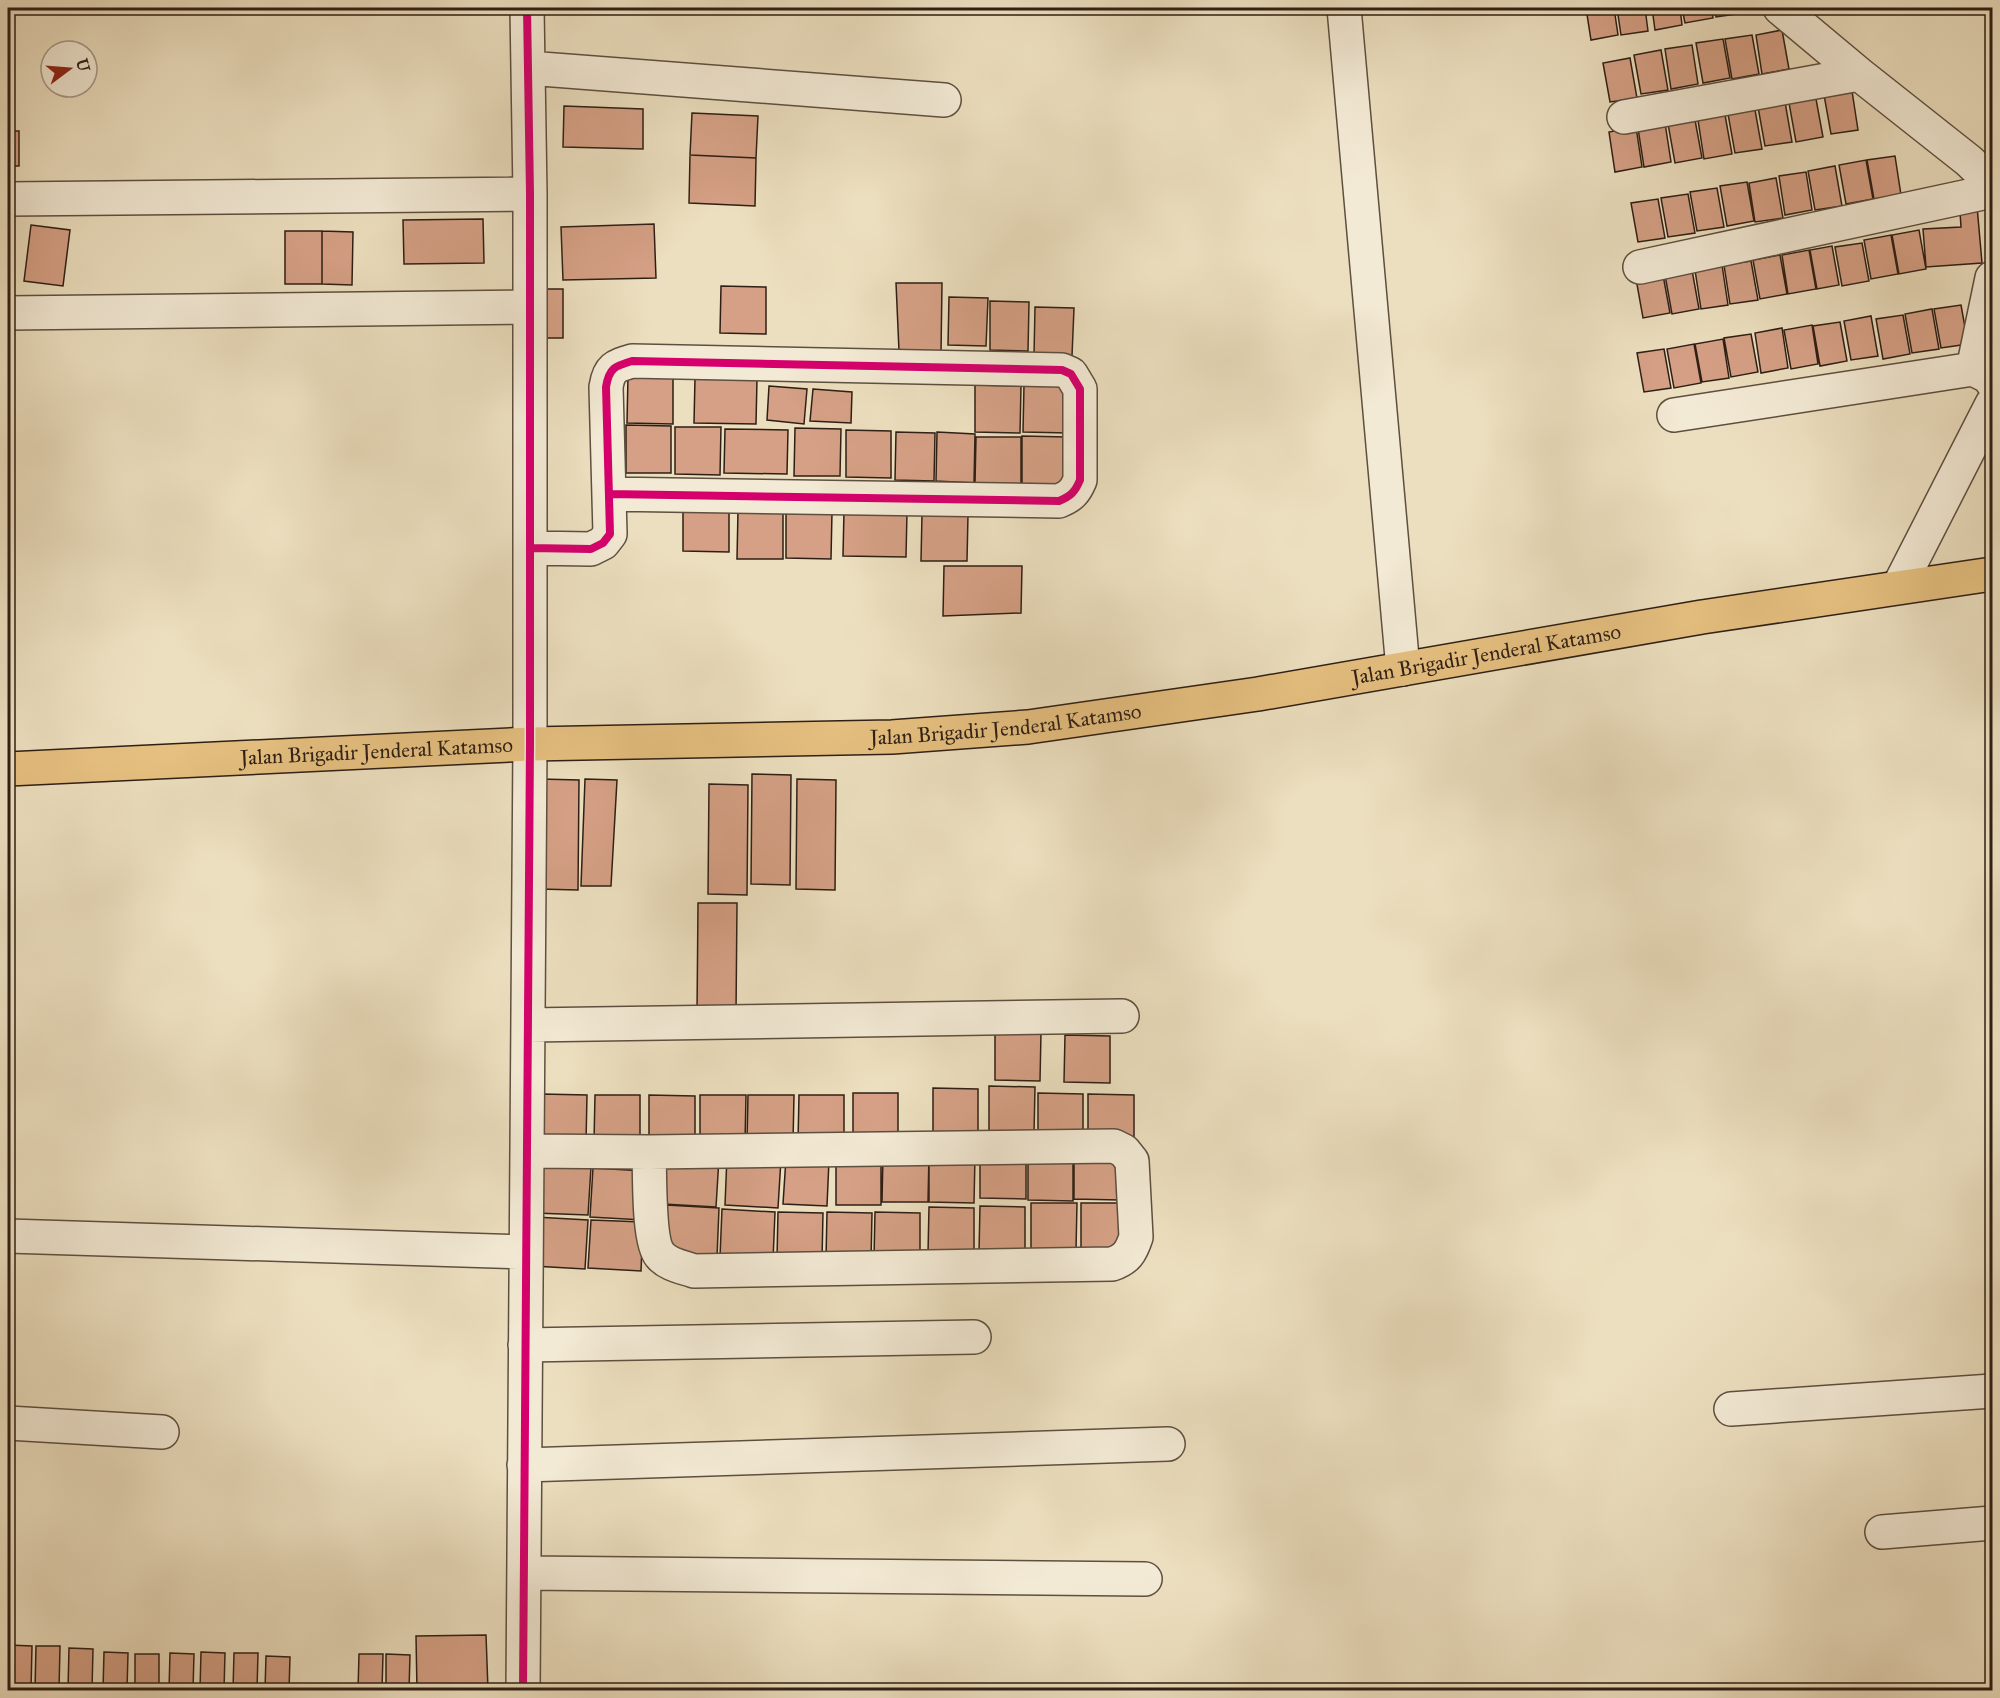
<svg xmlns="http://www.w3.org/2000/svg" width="2000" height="1698" font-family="'IM FELL Great Primer',serif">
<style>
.building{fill:#d5a085;stroke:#2e1f15;stroke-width:1.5}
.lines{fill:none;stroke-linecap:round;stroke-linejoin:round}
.minor-casing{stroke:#5e4f40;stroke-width:36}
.major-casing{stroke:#2e1f15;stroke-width:36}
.minor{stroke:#f3ead5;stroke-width:33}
.major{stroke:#e6c080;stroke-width:33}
.cycleway-casing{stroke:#f3ead5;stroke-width:11}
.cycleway{stroke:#d6006c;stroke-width:8}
.labels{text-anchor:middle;stroke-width:5;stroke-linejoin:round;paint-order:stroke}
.street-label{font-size:21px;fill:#2e1f15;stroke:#f3ead5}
</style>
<rect width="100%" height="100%" fill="#ecdfbf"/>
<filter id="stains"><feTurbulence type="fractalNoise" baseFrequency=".00333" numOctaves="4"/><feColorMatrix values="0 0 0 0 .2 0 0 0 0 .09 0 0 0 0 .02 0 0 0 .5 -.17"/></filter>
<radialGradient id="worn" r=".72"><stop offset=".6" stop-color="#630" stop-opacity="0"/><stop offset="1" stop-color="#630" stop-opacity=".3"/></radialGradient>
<path class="building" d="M1586,8H1614L1618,35L1591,40Z
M1617,8H1645L1648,31L1621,35Z
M1652,8H1680L1682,25L1655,30Z
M1682,8H1711L1713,18L1685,23Z
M1714,8H1742L1743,13L1716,17Z
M1782,30L1789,69L1762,74L1756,35Z
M1752,35L1759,74L1732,79L1725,39Z
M1723,39L1730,78L1703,83L1696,43Z
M1692,45L1698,84L1671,89L1665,49Z
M1661,50L1668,90L1641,94L1634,55Z
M1630,58L1637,98L1610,102L1603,63Z
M1852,91L1858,130L1831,134L1824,95Z
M1816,99L1823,137L1796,142L1789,103Z
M1785,102L1792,142L1765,146L1758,107Z
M564,106L643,109V149L563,147Z
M1755,110L1762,149L1735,153L1728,114Z
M692,113L758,116L756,158L690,155Z
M1725,115L1732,154L1704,159L1698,120Z
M1695,120L1702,158L1675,163L1668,124Z
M1665,123L1671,162L1644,167L1638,128Z
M1636,127L1642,167L1615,172L1609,132Z
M8,131H19V166H8Z
M690,155L756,158L755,206L689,203Z
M1895,156L1901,195L1874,199L1867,160Z
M1866,160L1873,199L1846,204L1839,165Z
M1835,166L1842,206L1815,210L1808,171Z
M1806,172L1812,210L1785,215L1779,176Z
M1776,178L1783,218L1755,222L1749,183Z
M1747,182L1754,221L1727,226L1720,186Z
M1717,188L1724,227L1697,231L1690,192Z
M1688,194L1695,233L1668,237L1661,198Z
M1658,199L1665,238L1638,242L1631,203Z
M1977,206L1982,263L1926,267L1923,229L1961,227L1960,212Z
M483,219L484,263L404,264L403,220Z
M654,224L656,278L563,280L561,227Z
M31,225L70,230L63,286L24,281Z
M1919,230L1926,269L1899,274L1892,235Z
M285,231H322V284H285Z
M322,231L353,232L352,285L322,284Z
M1891,235L1898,274L1871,279L1864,240Z
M1862,243L1869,281L1842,286L1835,247Z
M1832,246L1839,285L1817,289L1810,250Z
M1809,250L1816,289L1788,294L1782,255Z
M1780,255L1787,294L1760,299L1753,260Z
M1751,261L1758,300L1730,304L1724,265Z
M1722,265L1728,305L1701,309L1695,270Z
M1692,270L1699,309L1672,314L1665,275Z
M1663,275L1670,313L1643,318L1636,279Z
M896,283H942L941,354L899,351Z
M721,286L766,287V334L720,333Z
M535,289H563V338H534Z
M949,297L988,298L986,346L948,345Z
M990,301L1029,302L1028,351L990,350Z
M1961,305L1968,344L1941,348L1934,309Z
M1035,307L1074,308L1072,356L1034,355Z
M1932,309L1939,349L1912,353L1905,314Z
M1903,315L1910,354L1883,359L1876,319Z
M1871,316L1878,356L1851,360L1844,321Z
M1840,322L1847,361L1820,366L1813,326Z
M1812,325L1818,364L1791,369L1784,330Z
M1782,328L1788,368L1761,373L1755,333Z
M1751,334L1758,372L1731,377L1724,338Z
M1723,339L1729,378L1702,382L1695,344Z
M1694,344L1701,383L1674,388L1667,349Z
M1664,349L1671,388L1644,392L1637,353Z
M628,376L673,377V424L627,423Z
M695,378L757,379L756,424L694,423Z
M975,385L1021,386L1020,433L975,432Z
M1024,385H1069V433L1023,432Z
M769,386L807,389L804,424L767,420Z
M813,389L852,392L851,423L810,421Z
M626,425L671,426V473H626Z
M675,427H721L720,475L675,474Z
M795,428L841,429L840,476H794Z
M725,429L788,430L787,474L724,473Z
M846,430L891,431V478L846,477Z
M896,432L935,433L934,481L895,480Z
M937,432L975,434L974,483L936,481Z
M1022,436L1067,437L1068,484H1022Z
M976,437H1021V485L975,484Z
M683,505H729V552L683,551Z
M738,511L783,512V559H737Z
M786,511L832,512L831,559L786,558Z
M844,511L907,512L906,557L843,556Z
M922,514L968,515L967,561H921Z
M944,566H1022L1021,613L943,616Z
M752,774L791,775L790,885L751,884Z
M540,779L579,780L578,890L539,889Z
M585,779L617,780L611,886H581Z
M797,779L836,780L835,890L796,889Z
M709,784L748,785L747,895L708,894Z
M698,903H737L736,1014L697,1013Z
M995,1033H1041L1040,1081L995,1080Z
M1065,1035L1110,1036V1083L1064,1082Z
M989,1086L1035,1087L1034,1134L989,1133Z
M933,1088L978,1089V1136H933Z
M853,1093H898V1140H853Z
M1038,1093L1083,1094V1141H1038Z
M541,1094L587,1095L586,1142L541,1141Z
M1088,1094L1134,1095V1142L1088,1141Z
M595,1095H640V1143L594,1142Z
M649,1095L695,1096V1143H649Z
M700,1095H746L745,1142H700Z
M748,1095H794L793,1142H747Z
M799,1095H844V1143L798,1142Z
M980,1151L1026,1152V1199L980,1198Z
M1074,1152H1120L1119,1200L1074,1199Z
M1028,1153L1073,1154V1201L1028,1200Z
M883,1154L929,1155L928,1202H882Z
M929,1155L975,1156L974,1203L929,1202Z
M666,1156L719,1158L716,1207L663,1204Z
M727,1156L781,1159L778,1208L725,1205Z
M836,1157L881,1158V1205H836Z
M786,1158L829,1160L827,1206L783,1204Z
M538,1164L591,1167L588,1215L535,1213Z
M593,1168L645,1171L643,1220L590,1217Z
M1031,1203H1077L1076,1250H1031Z
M1081,1203H1127L1126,1250H1081Z
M666,1205L719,1208L717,1257L664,1254Z
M980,1206L1025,1207V1254L979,1253Z
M929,1207L974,1208V1255L928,1254Z
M722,1209L775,1212L773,1260L720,1257Z
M778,1212L823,1213L822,1260L777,1259Z
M827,1212L872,1213L871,1260L826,1259Z
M875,1212L920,1213V1260L874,1259Z
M535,1217L588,1220L585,1269L533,1266Z
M591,1220L643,1222L641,1271L588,1268Z
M486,1635L488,1690H417L416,1636Z
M8,1645L32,1646L31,1690H8Z
M36,1646H60L59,1690H35Z
M69,1648L93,1649L92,1690H68Z
M104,1652L128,1653L127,1690H103Z
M201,1652L225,1653L224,1690H200Z
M170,1653L194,1654L193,1690H169Z
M234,1653H258L257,1690H233Z
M135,1654H159V1690H135Z
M359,1654H383L382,1690H358Z
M386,1654L410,1655L409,1690H386Z
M266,1656L290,1657L289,1690H265Z"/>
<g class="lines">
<defs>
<path id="minor" d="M1344,8L1403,669
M1780,8L1859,74L1969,161L1992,183
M528,68L944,100
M1624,117L1859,74
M8,199L530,194
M1640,267L1992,191
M8,313L529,307
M1973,369L1992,278
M1674,415L1973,369L1989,377L1992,382
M530,548L591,549L603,543L610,534L606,387C609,368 615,366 632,361L1062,370L1071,374L1080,389V480C1075,492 1071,496 1059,501L609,494
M1899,586L1992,404
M528,1025L1122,1016
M1114,1146L1124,1151L1132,1161L1136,1237C1131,1252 1127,1259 1112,1264L694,1271C683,1267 668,1265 660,1255C648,1241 650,1174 649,1152Z
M527,1151L649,1152
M8,1236L526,1252
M525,1345L974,1337
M1731,1409L1992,1391
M8,1423L162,1432
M524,1465L1168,1444
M1882,1532L1992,1523
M524,1573L1145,1579
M523,1690L530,744V194L527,8"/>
<g id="major">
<path id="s1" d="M8,769L530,744L892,737L1028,727L1258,694L1702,617L1992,574"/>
</g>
</defs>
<use href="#minor" class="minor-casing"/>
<use href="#major" class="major-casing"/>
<use href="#minor" class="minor"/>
<use href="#major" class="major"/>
<defs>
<path id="cycleway" d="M530,548L591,549L603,543L610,534L606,387C609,368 615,366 632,361L1062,370L1071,374L1080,389V480C1075,492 1071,496 1059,501L609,494
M523,1690L530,744V194L527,8"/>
</defs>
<use href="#cycleway" class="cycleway-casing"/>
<use href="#cycleway" class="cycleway"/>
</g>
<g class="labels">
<g class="street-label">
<text dy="7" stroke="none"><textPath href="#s1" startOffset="1485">Jalan Brigadir Jenderal Katamso</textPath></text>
<text dy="7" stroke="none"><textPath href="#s1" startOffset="999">Jalan Brigadir Jenderal Katamso</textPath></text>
<text dy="7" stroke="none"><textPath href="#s1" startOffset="369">Jalan Brigadir Jenderal Katamso</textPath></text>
</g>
</g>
<rect width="2000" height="1698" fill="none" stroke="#ecdfbf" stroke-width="30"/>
<rect x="9" y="9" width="1982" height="1680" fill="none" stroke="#2e1f15" stroke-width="3"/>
<rect x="15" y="15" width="1970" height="1668" fill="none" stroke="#2e1f15" stroke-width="1.5"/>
<g transform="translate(69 69) rotate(74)"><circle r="28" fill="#f3ead5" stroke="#a49988" stroke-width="1.5"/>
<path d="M0-4.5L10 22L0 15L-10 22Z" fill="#8f2418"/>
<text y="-9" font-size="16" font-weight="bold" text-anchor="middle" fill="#2e1f15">U</text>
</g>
<rect width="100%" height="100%" filter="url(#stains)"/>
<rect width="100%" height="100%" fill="url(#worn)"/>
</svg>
